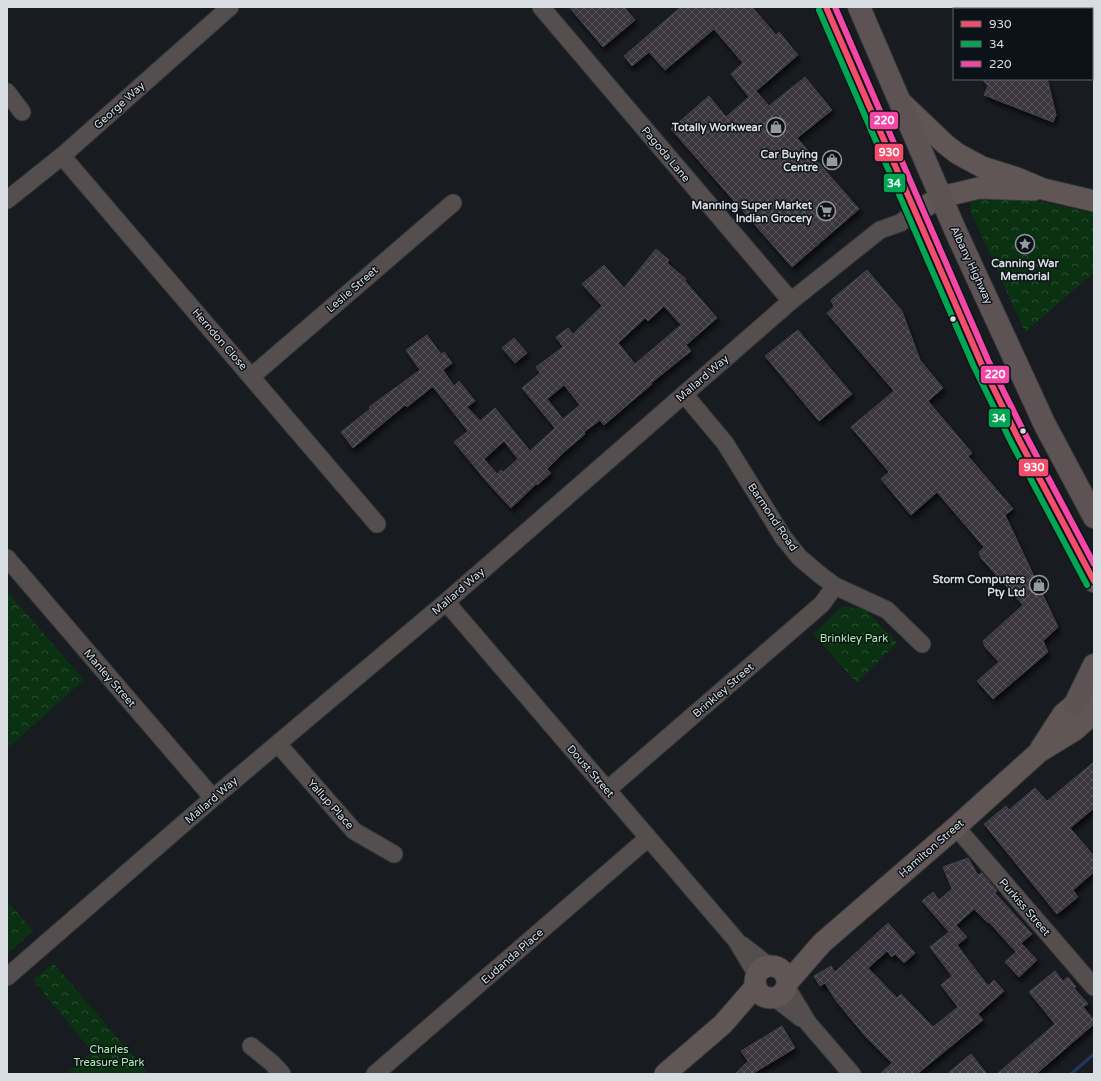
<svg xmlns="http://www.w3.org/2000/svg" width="1101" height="1081" font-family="'Varela Round',sans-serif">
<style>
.park{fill:url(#park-crowns)}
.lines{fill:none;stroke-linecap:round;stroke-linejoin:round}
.stream{stroke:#22375f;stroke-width:3.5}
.building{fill:url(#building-cross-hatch);stroke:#434447;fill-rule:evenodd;filter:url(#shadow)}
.minor-casing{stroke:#343639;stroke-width:19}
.major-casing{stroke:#343639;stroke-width:23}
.highway-casing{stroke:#343639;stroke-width:24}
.minor{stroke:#544e4e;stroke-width:17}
.major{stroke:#615656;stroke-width:21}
.highway{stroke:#5d5355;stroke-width:22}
.bus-1-casing{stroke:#0d1219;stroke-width:9}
.bus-2-casing{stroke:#0d1219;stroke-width:9}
.bus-3-casing{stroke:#0d1219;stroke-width:9}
.bus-1{stroke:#f44d6c;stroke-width:6}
.bus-2{stroke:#00a651;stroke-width:6}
.bus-3{stroke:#f346a5;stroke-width:6}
.bus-dot{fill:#d9dee2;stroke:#0d1219;stroke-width:1.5}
.labels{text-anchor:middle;stroke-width:3;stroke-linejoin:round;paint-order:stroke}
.street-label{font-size:11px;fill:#d9dee2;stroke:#0d1219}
.poi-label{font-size:11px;font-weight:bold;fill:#d9dee2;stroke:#0d1219;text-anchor:end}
.park-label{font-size:11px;fill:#abefae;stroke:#0d1219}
.line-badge{stroke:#0d1219;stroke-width:1.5}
.badge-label{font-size:11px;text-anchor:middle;font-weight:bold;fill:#fff}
</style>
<defs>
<pattern id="park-crowns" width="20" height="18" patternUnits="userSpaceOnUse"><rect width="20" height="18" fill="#0a3111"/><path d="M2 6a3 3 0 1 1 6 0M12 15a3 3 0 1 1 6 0" fill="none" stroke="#2d4e33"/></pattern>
<pattern id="building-cross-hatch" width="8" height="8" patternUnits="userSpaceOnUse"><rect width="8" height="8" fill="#3a363f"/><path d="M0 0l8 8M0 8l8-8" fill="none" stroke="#56535a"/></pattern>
<filter id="shadow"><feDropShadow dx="2.5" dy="4.5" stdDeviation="2" flood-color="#0009"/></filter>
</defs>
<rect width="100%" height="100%" fill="#181b1f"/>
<path class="park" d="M976,196L1027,199L1094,213V273L1025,332L970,210L971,201Z
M7,591L84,680L7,749Z
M843,606L866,610L897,643L857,683L813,634Z
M7,901L33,931L7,954Z
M53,963L149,1074H70L68,1072L92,1052L33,980Z"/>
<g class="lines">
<path class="stream" d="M1071,1074L1094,1054"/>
</g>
<path class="building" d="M569,7H624L635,20L603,47Z
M681,7H752L776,35L779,32L798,55L749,97L731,74L743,63L714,29L665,70L649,52L632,66L624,56Z
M805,77L832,110L797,138L859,209L792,267L671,129L709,96L726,117L756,91L769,106Z
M982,79H1046L1048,82L1056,115L1053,122L984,95L988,86Z
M656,249L669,260L667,263L686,279L685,281L717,318L686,345L691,351L651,383L652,384L604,425L600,420L584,432L585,434L565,451L547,469L551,473L537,485L536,484L511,508L488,483L454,442L468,431L434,388L432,387L407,407L405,405L353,448L341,432L370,409L369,407L420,370L406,350L427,335L441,354L444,352L452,363L443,370L454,386L459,381L475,401L467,407L480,421L495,408L530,451L555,428L522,388L540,373L536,367L563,347L556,337L568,328L573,334L602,306L582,284L604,265L624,288ZM664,306L681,325L635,364L618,343L645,318L648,321ZM564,385L580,405L563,419L547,399ZM504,441L518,459L503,472L501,470L497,474L484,459Z
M867,270L902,311L920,360L943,388L928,401L972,453L968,456L1013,509L1005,515L1058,627L1043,641L1048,652L993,699L977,681L999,662L985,647L983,641L1023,605L981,558L979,552L984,547L937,492L911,515L881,479L889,472L851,427L894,391L827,313L834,307L831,300Z
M798,330L852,394L819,421L765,356Z
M514,338L527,353L515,363L502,348Z
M1094,762V808L1070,828L1094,856V872L1073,890L1078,897L1057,914L984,824L1006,806L1009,810L1035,788L1047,801Z
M968,858L978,875L982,873L997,891L995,893L1032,934L1021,943L1037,960L1019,977L1005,962L1016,952L989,922L988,923L974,909L956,925L967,937L957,945L988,986L994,980L1004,991L978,1014L983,1020L917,1074H880L892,1063L866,1037L837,1002L825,983L820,986L814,976L831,966L835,972L888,923L915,953L904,963L895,954L892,957L887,951L868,968L897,998L901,994L933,1027L958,1007L941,985L952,976L930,947L949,932L922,901L933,892L939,900L952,889L943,867Z
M1055,971L1063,981L1068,977L1076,987L1074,988L1088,1004L1083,1007L1094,1020V1024L1036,1074H997L1055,1024L1029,992Z
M782,1026L795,1048L752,1074H735L748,1061L741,1051Z
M971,1054L987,1074H947Z"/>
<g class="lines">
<defs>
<path id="minor" d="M541,7L791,301
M7,92L22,112
M62,156L377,524
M7,200L62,156L230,7
M252,376L453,203
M684,394L725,443L783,537L799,557L819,574L835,586L887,610L922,644
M7,558L213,798
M446,602L736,940L757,975
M278,744L354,831L394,854
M607,790L822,604L835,586
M956,827L1094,987
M742,945L769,966
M7,977L213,798L446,602L791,301L880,230L900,223L914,213
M787,988L808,1023L852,1074
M775,998L801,1018
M251,1046L272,1063L282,1074
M375,1074L648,838"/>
<path id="major" d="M901,102L945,144L958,154L982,167L1017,178L1043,189L1094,201
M914,213L941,197L979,188L1034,190
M1041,748L1063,714L1088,693
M755 982a16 16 0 1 1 32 0a16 16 0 1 1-32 0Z
M788,982L822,943L956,827L1039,752L1075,730L1094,713
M665,1074L723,1024L756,986"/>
<path id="highway" d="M826,7L981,363L1018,438L1094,581
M859,7L956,232L1045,425L1094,517
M1075,704L1094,665"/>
</defs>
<use href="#minor" class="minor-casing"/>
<use href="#major" class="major-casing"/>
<use href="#highway" class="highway-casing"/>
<use href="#minor" class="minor"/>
<use href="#major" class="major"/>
<use href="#highway" class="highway"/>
<defs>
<path id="bus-1" d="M826,7L981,363L1018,438L1094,581"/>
<path id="bus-2" d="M819,10L974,367L1011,442L1087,585"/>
<path id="bus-3" d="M835,7L988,360L1025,434L1094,564"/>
</defs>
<use href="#bus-1" class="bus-1-casing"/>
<use href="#bus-2" class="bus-2-casing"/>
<use href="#bus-3" class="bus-3-casing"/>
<use href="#bus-1" class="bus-1"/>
<use href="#bus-2" class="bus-2"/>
<use href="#bus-3" class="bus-3"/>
</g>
<defs>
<symbol id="shop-ring" viewBox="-11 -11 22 22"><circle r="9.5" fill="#0d1219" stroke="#959a9e" stroke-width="1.5"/><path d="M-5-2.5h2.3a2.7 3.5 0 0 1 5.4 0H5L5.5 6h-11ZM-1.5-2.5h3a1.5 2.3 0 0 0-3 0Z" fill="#959a9e"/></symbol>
<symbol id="supermarket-ring" viewBox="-11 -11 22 22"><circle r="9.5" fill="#0d1219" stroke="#959a9e" stroke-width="1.5"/><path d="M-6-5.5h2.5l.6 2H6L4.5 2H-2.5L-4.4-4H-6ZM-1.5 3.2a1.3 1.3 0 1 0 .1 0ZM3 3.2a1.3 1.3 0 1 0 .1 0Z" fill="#959a9e"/></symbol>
<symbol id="sight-ring" viewBox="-11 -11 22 22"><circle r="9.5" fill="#0d1219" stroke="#959a9e" stroke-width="1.5"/><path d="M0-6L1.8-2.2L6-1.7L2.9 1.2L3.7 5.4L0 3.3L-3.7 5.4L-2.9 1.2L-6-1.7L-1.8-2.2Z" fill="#959a9e"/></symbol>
</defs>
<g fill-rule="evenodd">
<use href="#shop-ring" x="765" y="116" width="22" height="22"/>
<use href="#shop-ring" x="821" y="149" width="22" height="22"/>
<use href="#supermarket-ring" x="815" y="200" width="22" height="22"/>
<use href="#sight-ring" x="1014" y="233" width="22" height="22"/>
<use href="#shop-ring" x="1028" y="574" width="22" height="22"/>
</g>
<g class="bus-dot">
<circle cx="953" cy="319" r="3.5"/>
<circle cx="1023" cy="431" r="3.5"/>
</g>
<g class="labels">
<g class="street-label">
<text transform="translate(119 105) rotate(-42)" y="4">George Way</text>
<text transform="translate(666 154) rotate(50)" y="4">Pagoda Lane</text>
<text transform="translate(972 265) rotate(65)" y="4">Albany Highway</text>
<text transform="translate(352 289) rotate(-41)" y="4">Leslie Street</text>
<text transform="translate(220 339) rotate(49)" y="4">Herndon Close</text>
<text transform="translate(702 378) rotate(-41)" y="4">Mallard Way</text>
<text transform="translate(773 517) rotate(56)" y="4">Barmond Road</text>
<text transform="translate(458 591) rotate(-41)" y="4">Mallard Way</text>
<text transform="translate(110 678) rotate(49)" y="4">Manley Street</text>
<text transform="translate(723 690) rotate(-41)" y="4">Brinkley Street</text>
<text transform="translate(591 771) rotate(49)" y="4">Doust Street</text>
<text transform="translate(211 800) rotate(-41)" y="4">Mallard Way</text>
<text transform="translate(331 804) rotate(48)" y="4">Yallup Place</text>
<text transform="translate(931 848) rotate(-41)" y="4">Hamilton Street</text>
<text transform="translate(1025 907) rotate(49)" y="4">Purkiss Street</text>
<text transform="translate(512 956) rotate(-41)" y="4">Eudanda Place</text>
</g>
<g class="poi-label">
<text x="762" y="131">Totally Workwear</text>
<text x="818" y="158">Car Buying<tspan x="818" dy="13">Centre</tspan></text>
<text x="812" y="209">Manning Super Market<tspan x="812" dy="13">Indian Grocery</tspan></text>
<text x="1025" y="267" text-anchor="middle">Canning War<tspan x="1025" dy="13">Memorial</tspan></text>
<text x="1025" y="583">Storm Computers<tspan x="1025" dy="13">Pty Ltd</tspan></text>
</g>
<g class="park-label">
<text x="854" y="642">Brinkley Park</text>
<text x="109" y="1053">Charles<tspan x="109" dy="13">Treasure Park</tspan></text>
</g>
</g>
<g class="line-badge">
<rect x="869" y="111" width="30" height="19" rx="4" fill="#f346a5"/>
<rect x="874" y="143" width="30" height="19" rx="4" fill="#f44d6c"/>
<rect x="883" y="173" width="23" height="20" rx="4" fill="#00a651"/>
<rect x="980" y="365" width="30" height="19" rx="4" fill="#f346a5"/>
<rect x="988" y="408" width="23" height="20" rx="4" fill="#00a651"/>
<rect x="1018" y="458" width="31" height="19" rx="4" fill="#f44d6c"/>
</g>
<g class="badge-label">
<text x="884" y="124">220</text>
<text x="889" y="156">930</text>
<text x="894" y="187">34</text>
<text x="995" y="378">220</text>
<text x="999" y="422">34</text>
<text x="1034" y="471">930</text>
</g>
<rect width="1101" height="1081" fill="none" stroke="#d9dee2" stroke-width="16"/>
<rect x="953" y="8" width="140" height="72" fill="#0d1219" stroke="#5f6469"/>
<rect x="961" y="21" width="20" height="6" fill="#f44d6c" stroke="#5f6469"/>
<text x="989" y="28" font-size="12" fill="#d9dee2">930</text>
<rect x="961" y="41" width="20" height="6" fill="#00a651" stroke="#5f6469"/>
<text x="989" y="48" font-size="12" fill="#d9dee2">34</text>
<rect x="961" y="61" width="20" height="6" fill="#f346a5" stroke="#5f6469"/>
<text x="989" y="68" font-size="12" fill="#d9dee2">220</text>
</svg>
